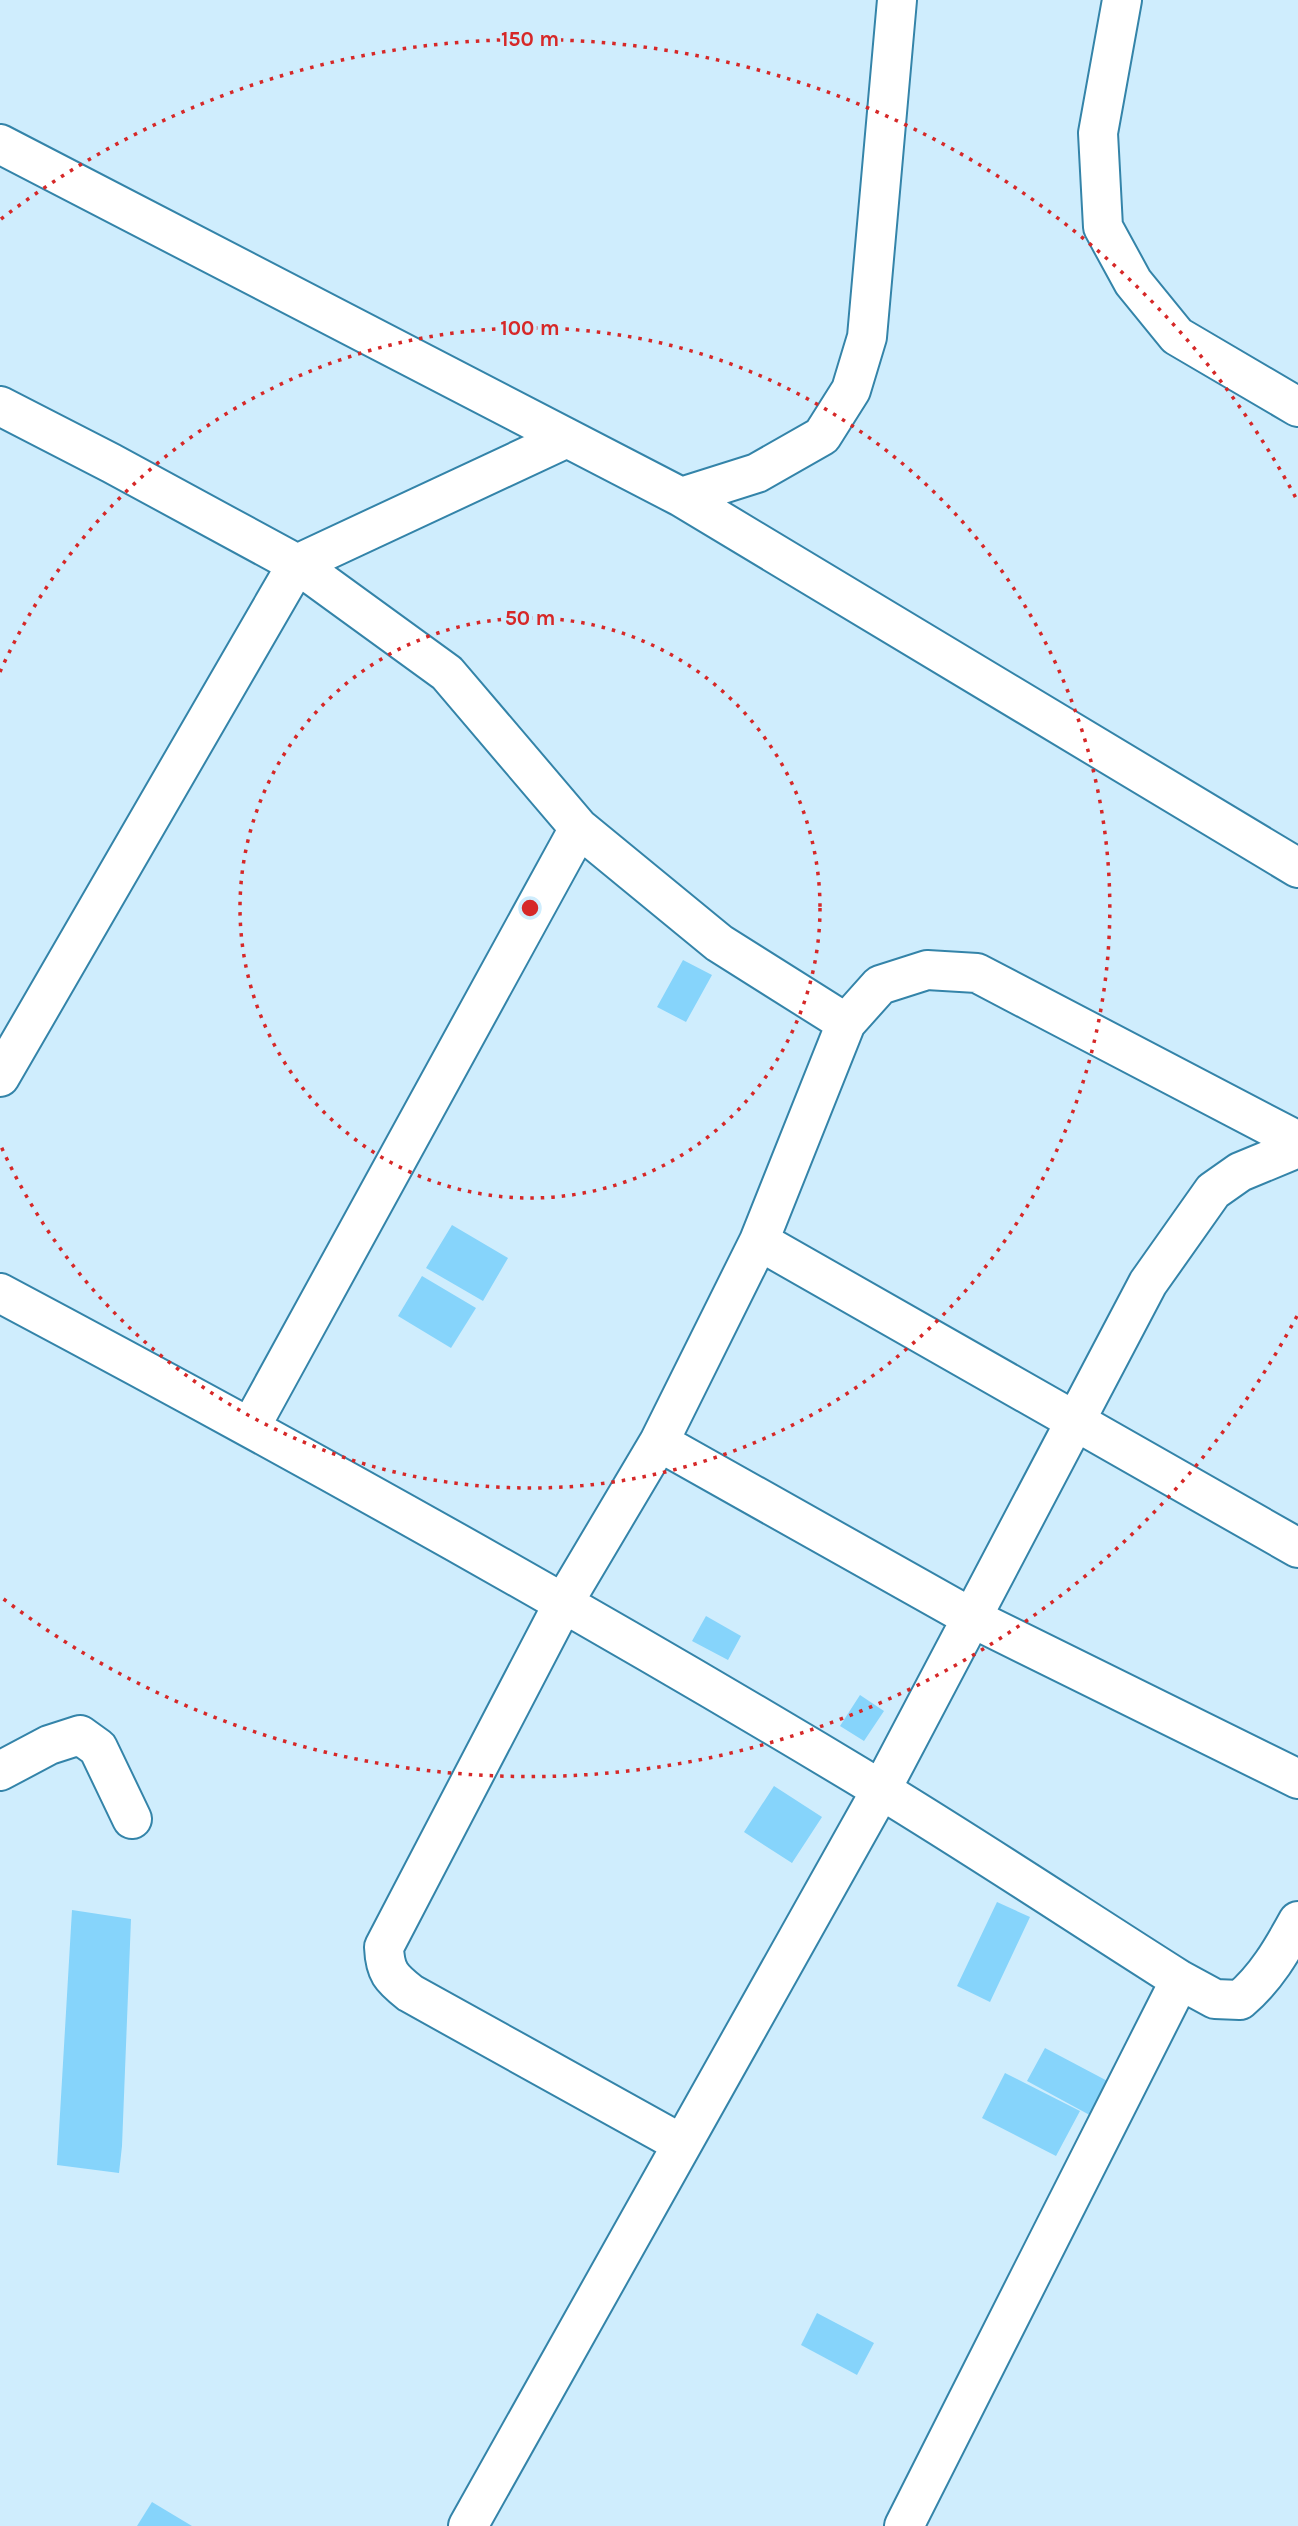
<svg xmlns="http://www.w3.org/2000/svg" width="1298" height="2526" font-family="Karla,sans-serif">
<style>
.building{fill:#86d4fb}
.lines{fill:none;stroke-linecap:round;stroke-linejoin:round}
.minor-casing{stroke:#3484a9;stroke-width:42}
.minor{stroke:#fff;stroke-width:38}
.ring{fill:none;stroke:#d62828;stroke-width:3.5;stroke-dasharray:3.5 7}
.centre{fill:#d62828;stroke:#cfedfd;stroke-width:3.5}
.ring-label{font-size:21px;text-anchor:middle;font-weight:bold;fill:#d62828;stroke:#cfedfd;stroke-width:7;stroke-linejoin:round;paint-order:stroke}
</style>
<rect width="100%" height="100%" fill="#cfedfd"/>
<path class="building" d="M683,960L712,975L686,1022L657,1007Z
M452,1225L508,1258L483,1301L426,1268Z
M422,1276L476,1308L451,1348L398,1316Z
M706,1616L741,1636L728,1660L692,1641Z
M860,1695L884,1711L864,1741L840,1726Z
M774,1786L822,1817L792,1863L744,1832Z
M997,1902L1030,1917L990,2002L957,1986Z
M72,1910L131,1919L122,2146L119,2173L57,2165Z
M1045,2048L1115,2085L1097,2119L1027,2081Z
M1005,2073L1080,2111L1056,2156L982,2118Z
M817,2313L874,2343L857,2375L801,2345Z
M152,2502L192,2526H137Z"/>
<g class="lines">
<defs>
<path id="minor" d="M1122,0L1098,133L1103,227L1133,282L1177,336L1298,407
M0,144L681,497L1298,868
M0,406L111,463L297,564L447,673L579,828L719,943L846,1023
M681,497L757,473L822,436L851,390L867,337L897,0
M0,1077L297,564L567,438
M759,1241L1298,1548
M0,1293C297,1451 590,1614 878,1788C980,1850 1079,1916 1180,1980L1215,1999L1240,2000C1266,1978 1282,1950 1298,1921
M251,1426L579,828
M659,1442L972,1618L1298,1779
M0,1771L49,1745L80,1735L98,1748L132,1819
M682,2144L410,1993C391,1978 385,1972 384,1947L564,1602L659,1442L759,1241L846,1023L880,985L927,970L977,973L1298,1141
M468,2526L881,1790L1148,1283L1213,1191L1240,1172L1298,1148
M904,2526L1180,1980"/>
</defs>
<use href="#minor" class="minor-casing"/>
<use href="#minor" class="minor"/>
</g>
<g class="ring">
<circle cx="530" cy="908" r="290"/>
<path d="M0 672A580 580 0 1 1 0 1144"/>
<path d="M1297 1316A869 869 0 0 1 1 1597M1 219A869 869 0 0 1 1297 500"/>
</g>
<circle cx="530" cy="908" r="10" class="centre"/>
<g class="ring-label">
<text x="530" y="46">150 m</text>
<text x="530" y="335">100 m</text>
<text x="530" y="625">50 m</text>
</g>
</svg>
